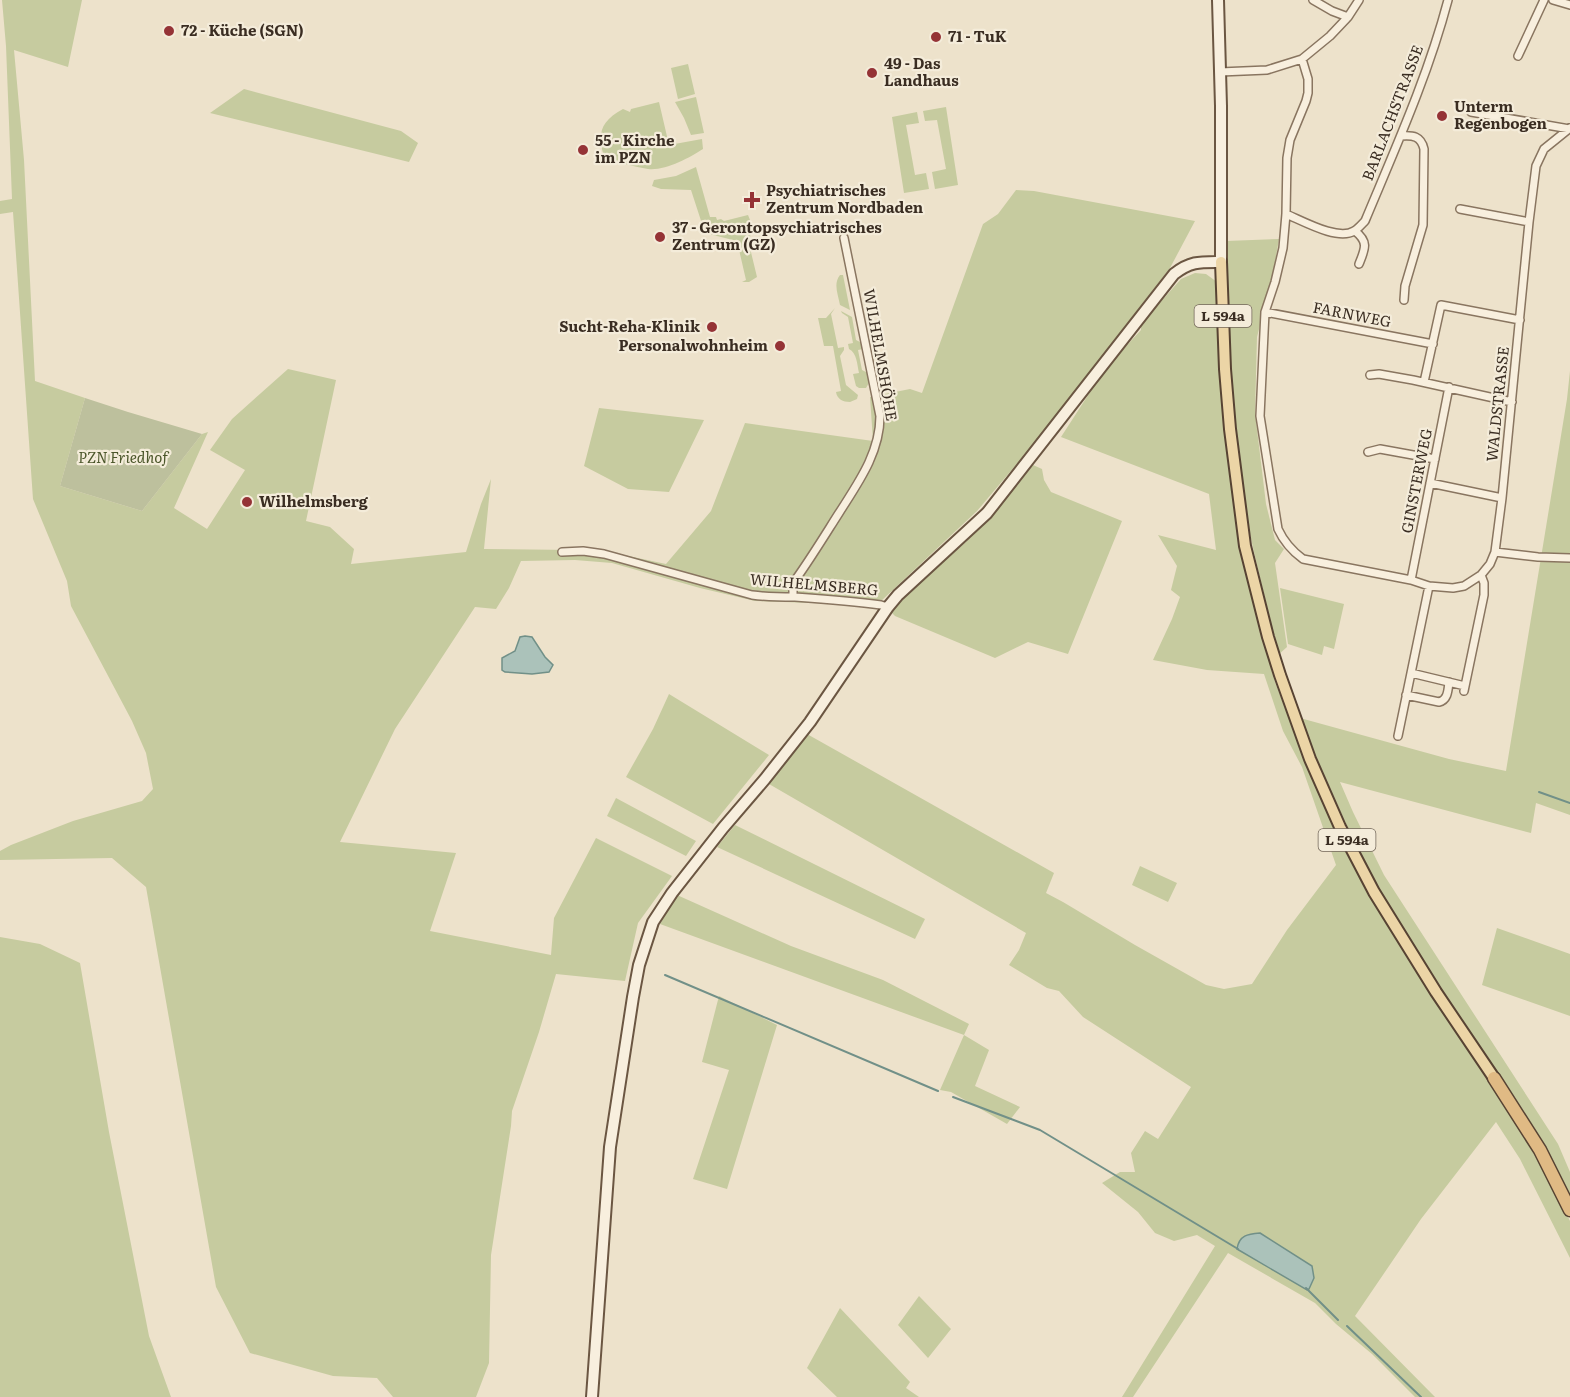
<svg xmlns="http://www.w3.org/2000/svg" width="1570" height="1397" font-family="Literata,serif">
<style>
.green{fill:#c6cb9f}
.cemetery{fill:#bdc09d}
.water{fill:#abc2ba;stroke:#719088;stroke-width:1.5}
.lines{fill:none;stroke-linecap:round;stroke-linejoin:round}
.stream{stroke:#719088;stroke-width:2}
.minor-casing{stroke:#897560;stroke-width:10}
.secondary-casing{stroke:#6b5642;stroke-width:14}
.primary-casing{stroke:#574333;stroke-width:14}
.trunk-casing{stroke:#574333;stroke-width:15}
.minor{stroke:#f8efde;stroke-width:7}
.secondary{stroke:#f8efde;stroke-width:10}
.primary{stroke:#ecd5a6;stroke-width:10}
.trunk{stroke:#e0ba84;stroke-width:12}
.poi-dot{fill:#953336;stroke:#f4ecda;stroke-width:2}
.labels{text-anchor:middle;stroke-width:4.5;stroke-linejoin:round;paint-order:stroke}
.shield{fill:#f4ecda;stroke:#726659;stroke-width:1.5}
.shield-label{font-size:14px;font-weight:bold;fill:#3a2d22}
.poi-label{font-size:15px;font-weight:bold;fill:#3a2d22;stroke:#f4ecda;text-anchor:start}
.street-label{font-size:15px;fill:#3a2d22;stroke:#f4ecda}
.park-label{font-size:15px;font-style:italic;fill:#4b562a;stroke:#f4ecda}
</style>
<rect width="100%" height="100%" fill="#ede2cb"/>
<path class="green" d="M2,0H82L68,67L14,50L24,160L35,381L85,398L60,486L142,511L202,434L208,432L174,508L207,529L245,470L210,450L232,419L288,369L336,380L306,521L330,527L354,549L351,564L466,552L481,504L491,479L484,549L574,550L586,547L666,564L711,511L745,423L873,441L870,397L910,389L922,393L983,224L998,214L1016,190L1034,191L1195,221L1170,268L1037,440L977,511L880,602L862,599L864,607L842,604L755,601L700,588L612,563L575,560L521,561L509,588L496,609L475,607L395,729L340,842L456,853L430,931L551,955L554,918L596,838L672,876L638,923L625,981L556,974L539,1032L512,1111L511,1126L491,1255L489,1363L476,1397H393L377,1378L333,1376L250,1353L216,1287L146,887L112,858L0,860V851L11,845L73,821L142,801L153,789L146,753L132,721L71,606L67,581L33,499L13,212L0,214V201L12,199L6,46Z
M688,64L695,94L678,99L671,68Z
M244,89L401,131L418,143L409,162L210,113Z
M696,97L704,133L691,135L684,118L675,102Z
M659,102L669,145L702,139L703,149C689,158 665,171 648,169C634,167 620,162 605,160C597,135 599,122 623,109L630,112L631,109Z
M946,107L958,185L935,189L932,172L946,169L937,120L925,121L923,111Z
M917,112L919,123L906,125L915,175L926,173L929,189L904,193L892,117Z
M696,167L710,217H716L717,220L721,219L724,221L748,215L752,225L749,244L757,277L749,282H742L746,280L737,241L705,233L691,190L661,189L652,186L654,180L676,176Z
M1279,239L1273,274L1257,337L1255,413L1266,504L1275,540L1284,549L1275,563L1287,647L1278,655C1267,601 1251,549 1243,495C1230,411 1227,325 1226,241Z
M1195,273L1206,274L1217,282L1221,383L1227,443L1244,563L1257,618L1275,682L1304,758L1346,849L1373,900L1516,1123L1552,1184L1570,1221V1258L1520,1159L1496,1122L1421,1219L1355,1316L1435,1397H1415L1372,1354L1336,1324L1315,1303L1228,1253L1133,1397H1122L1215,1246L1197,1235L1174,1241L1155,1233L1138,1212L1102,1183L1120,1172H1135L1131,1153L1145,1131L1158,1139L1191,1087L1083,1017L1059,991L1047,988L1009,965L1019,950L1026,933L769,784L807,734L1054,873L1046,893L1063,902L1135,945L1206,985L1224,989L1252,984L1287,930L1336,865L1302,767L1283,731L1264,674L1207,670L1153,660L1172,619L1180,597L1171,590L1177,566L1158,535L1216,550L1209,494L1061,437L1105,369L1141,330V324L1181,279Z
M840,275H843L850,310L840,305C838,294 833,284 840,275Z
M835,308L831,314L838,348L844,347V350L840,356L846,385L858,395L857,399L850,402C843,402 837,399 836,392L841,391L833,346H824L818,318H826Z
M841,311L852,317L856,340L862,343L863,349L858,350L862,370L868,373L870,381L866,388H859L856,386L853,374L859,373C857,364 857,353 849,349L848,344L853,343L848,317L842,313Z
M1570,371V815L1536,803L1531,833L1340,782L1353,812L1384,875L1558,1144L1570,1172V1194L1538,1134L1420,956L1381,892L1351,835L1316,757L1300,718L1449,759L1506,771L1567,399Z
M599,408L704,420L669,492L628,489L584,466Z
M1033,465L1042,469L1044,480L1051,492L1122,521L1068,654L1028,642L995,658L895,616L891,612L916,586L967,541L1004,501Z
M1280,588L1344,604L1334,649L1324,646L1322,655L1288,644Z
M669,694L769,755L713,824L626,777L653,729Z
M616,798L696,841L686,856L607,816Z
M735,825L925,919L915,939L717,847Z
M1140,866L1177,883L1168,902L1132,885Z
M677,895L791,946L883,980L969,1024L964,1035L989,1050L975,1086L1020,1107L1007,1124L951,1092L940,1090L964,1035L660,924Z
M1497,928L1570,954V1016L1482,985Z
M0,937L40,944L80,963L109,1132L149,1336L171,1397H0Z
M719,996L777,1025L727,1189L693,1179L729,1070L702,1062Z
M919,1296L951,1329L928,1358L898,1325Z
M840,1308L910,1382L906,1388L919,1397H837L807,1368Z"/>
<path class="cemetery" d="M85,398L128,412L202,434L142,511L60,486Z"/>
<path class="water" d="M525,636L532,637L545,657L553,665L549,672L532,674L505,672L502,670V658L515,651L520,637Z
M1260,1233L1312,1266L1314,1278L1309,1289L1307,1290L1237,1249C1239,1235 1248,1234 1260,1233Z"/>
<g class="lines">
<path class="stream" d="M1539,792L1570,803
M665,975L938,1091
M953,1097L1040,1130L1238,1249
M1306,1288L1338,1320
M1347,1326L1421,1397"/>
<defs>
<path id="minor" d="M1313,0L1332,11L1348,17
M1553,0L1570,5
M1518,56L1544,0
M1302,59L1308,79V93L1306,101L1290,140L1287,158L1286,214L1283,248L1275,282L1265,312L1261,395L1260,416L1278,529C1284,542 1292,551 1303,559L1411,580L1429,586L1453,588L1464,586L1481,575L1490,564L1495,552L1502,498L1529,222L1536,166L1544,149L1570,128
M1220,72L1267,70L1302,59L1330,36L1348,17L1359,0
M1471,112L1570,129
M1401,136C1413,135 1421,136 1424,149L1423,225L1405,286L1404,300
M1460,209L1529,222
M1286,214C1303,221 1338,241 1354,231C1358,229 1362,224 1365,221C1395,149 1428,76 1448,0
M1355,231C1369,242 1365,249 1359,264
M1265,312L1433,344
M1370,375L1379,374L1413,380L1512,402
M1424,382L1441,305L1520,320
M1368,452L1380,449L1435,459
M1430,483L1502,498
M562,552L583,551L604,554L752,595C767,597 781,597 795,597C824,599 852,601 881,605L888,607
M1495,552L1538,557L1570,558
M1411,580L1449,387
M793,597V586L796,579C811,558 825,535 839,513C858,483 880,453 880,416L844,238
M1411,673L1465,686
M1464,691L1484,595V583L1481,575
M1406,695L1439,702C1448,700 1448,690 1449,682
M1398,736L1429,586"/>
<path id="secondary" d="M592,1397L610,1147L633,997L639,965L653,922L672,893L723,828L765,779L810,722L888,607L898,595L987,513L1174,274C1191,261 1200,262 1221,262V106L1218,0"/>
<path id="primary" d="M1221,262L1225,369L1230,429L1245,546L1268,637L1280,675L1310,759L1340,827L1374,892L1436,992L1494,1078"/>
<path id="trunk" d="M1494,1078L1540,1150L1570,1210"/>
</defs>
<use href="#minor" class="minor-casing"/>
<use href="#secondary" class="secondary-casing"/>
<use href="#primary" class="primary-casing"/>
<use href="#trunk" class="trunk-casing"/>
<use href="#minor" class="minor"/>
<use href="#secondary" class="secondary"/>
<use href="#primary" class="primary"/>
<use href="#trunk" class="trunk"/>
</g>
<g class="poi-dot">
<circle cx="169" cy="31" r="6"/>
<circle cx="936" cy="37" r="6"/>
<circle cx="872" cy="73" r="6"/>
<circle cx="1442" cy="116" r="6"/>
<circle cx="583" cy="150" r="6"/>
<path d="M749 191h6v6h6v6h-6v6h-6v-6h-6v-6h6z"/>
<circle cx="660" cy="237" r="6"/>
<circle cx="712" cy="327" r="6"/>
<circle cx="780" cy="346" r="6"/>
<circle cx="247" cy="502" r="6"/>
</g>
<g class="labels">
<g class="shield">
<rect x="1194.5" y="305" width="57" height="22" rx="4.5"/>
<rect x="1318.5" y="829" width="57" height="22" rx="4.5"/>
</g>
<g class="shield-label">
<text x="1223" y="321">L 594a</text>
<text x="1347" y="845">L 594a</text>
</g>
<g class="poi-label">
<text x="181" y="36">72 - Küche (SGN)</text>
<text x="948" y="42">71 - TuK</text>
<text x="884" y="69">49 - Das<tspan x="884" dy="17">Landhaus</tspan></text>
<text x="1454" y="112">Unterm<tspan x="1454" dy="17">Regenbogen</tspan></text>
<text x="595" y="146">55 - Kirche<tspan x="595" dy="17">im PZN</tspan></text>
<text x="766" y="196">Psychiatrisches<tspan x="766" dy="17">Zentrum Nordbaden</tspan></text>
<text x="672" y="233">37 - Gerontopsychiatrisches<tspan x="672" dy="17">Zentrum (GZ)</tspan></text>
<text x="700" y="332" text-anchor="end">Sucht-Reha-Klinik</text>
<text x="768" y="351" text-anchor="end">Personalwohnheim</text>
<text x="259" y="507">Wilhelmsberg</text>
</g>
<g class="street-label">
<text transform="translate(1393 113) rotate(-69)" y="5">BARLACHSTRASSE</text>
<text transform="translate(1352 315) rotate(11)" y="5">FARNWEG</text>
<text transform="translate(880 355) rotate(80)" y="5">WILHELMSHÖHE</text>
<text transform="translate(1498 404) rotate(-84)" y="5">WALDSTRASSE</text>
<text transform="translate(1417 481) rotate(-79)" y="5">GINSTERWEG</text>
<text transform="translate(814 585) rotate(5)" y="5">WILHELMSBERG</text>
</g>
<g class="park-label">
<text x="123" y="463">PZN Friedhof</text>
</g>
</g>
</svg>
